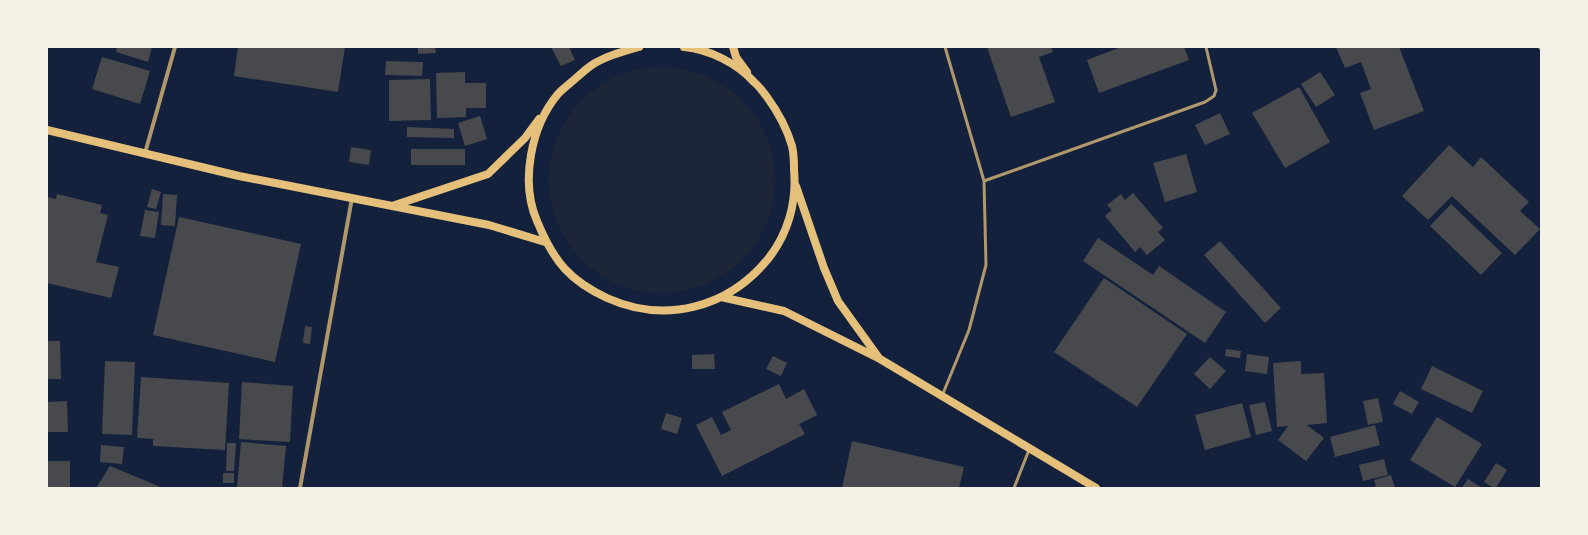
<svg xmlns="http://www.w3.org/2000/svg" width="1588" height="535" font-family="'Source Sans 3',sans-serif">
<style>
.green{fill:#1d2539}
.building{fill:#48494c}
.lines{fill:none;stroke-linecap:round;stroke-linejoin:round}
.service{stroke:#b1986c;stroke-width:3}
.minor{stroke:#b1986c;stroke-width:4}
.secondary{stroke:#e5c07b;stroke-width:8}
</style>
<rect width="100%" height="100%" fill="#14213d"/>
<path class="green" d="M549 180a113 113 0 1 1 226 0a113 113 0 1 1-226 0Z"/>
<path class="building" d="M117,47H152L148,62L116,52Z
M238,47H345L338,92L234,76Z
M418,47H435L436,53L418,54Z
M551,47H569L575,60L561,66Z
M987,47H1051L1053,52L1039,57L1055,102L1011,117Z
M1121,47H1184L1189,60L1099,93L1087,60Z
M1336,47H1399L1424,111L1374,130L1360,93L1371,89L1361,62L1345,68Z
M102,57L150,71L140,104L92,89Z
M386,61L423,62L422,76L385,75Z
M465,72V83H486V108H466V117L437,118L436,73Z
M1320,72L1335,95L1316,107L1301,84Z
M430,79L431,120L389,121V80Z
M1299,87L1330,142L1285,168L1252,113Z
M1220,113L1230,134L1205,145L1195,125Z
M480,116L487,139L465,146L458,123Z
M407,127L454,129V138L407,137Z
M1449,145L1473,167L1481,157L1529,202L1520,211L1540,229L1515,255L1452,196L1428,220L1402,196Z
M351,147L371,150L369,165L349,162Z
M411,149H465V165H411Z
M1186,154L1197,192L1165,202L1153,163Z
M152,189L161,192L156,209L147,207Z
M1133,193L1163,228L1158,232L1165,240L1147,255L1140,247L1135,252L1105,216L1112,210L1107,205L1121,194L1125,200Z
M57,194L102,205L100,213L108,215L96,262L119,267L111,298L47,283V197L56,199Z
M163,194L177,195L175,226L161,225Z
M1451,204L1502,253L1481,275L1430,226Z
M145,210L159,212L155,238L140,236Z
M179,217L301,244L275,362L153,335Z
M1098,238L1153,275L1159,266L1226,312L1205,343L1083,261Z
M1220,241L1281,308L1265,323L1204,255Z
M1104,278L1187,334L1137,407L1054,352Z
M305,326L312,327L310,344L303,343Z
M47,341H60L61,379H47Z
M1226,349L1241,351L1240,358L1225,356Z
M714,354L715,369H692V355Z
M1247,354L1269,357L1267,374L1245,371Z
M773,356L787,363L781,376L766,369Z
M1210,357L1226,371L1210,389L1194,374Z
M105,361L135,362L132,435L102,434Z
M1301,361V374L1324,373L1327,423L1307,425L1324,438L1306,461L1278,440L1288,426L1277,427L1273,363Z
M1432,366L1483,391L1472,413L1421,389Z
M141,377L229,383L225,450L153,446V439L137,438Z
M242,382L293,386L290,442L239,439Z
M779,384L786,399L804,389L817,415L799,424L805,434L722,476L696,425L712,417L721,435L731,430L722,412Z
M1400,391L1419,402L1412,414L1393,404Z
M1378,398L1383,422L1368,425L1363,401Z
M67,401L68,432H47V402Z
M1265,402L1272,431L1256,435L1249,405Z
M1242,403L1251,437L1205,450L1195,415Z
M666,413L682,418L677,434L661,429Z
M1437,417L1482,444L1455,487L1410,460Z
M1375,425L1380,445L1335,457L1330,437Z
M852,441L964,467L959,488H842Z
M241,442L286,446L282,488H237Z
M227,443H236L234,471H226Z
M101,445L124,447L122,464L100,462Z
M1384,459L1388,475L1363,481L1359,465Z
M47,461H70V488H47Z
M1496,463L1507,470L1496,488H1494L1484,482Z
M110,466L163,488H96Z
M223,473H234V483H223Z
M1391,475L1395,488H1371L1376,486L1374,480Z
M1468,479L1482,488H1462Z"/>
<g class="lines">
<path class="service" d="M984,181L1205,102L1214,96L1216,90L1206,47
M942,396L969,330L986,265L984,181L945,47
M1014,488L1029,450"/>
<path class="minor" d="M1540,47L1541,48
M145,153L175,47
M300,488L352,198"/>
<path class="secondary" d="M639,47C624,51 609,55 595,63C588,67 582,73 576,78C571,83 563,88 558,94C531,126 520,182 537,221C544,238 552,255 565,269C576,281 592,291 607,298C665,324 728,308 768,259C788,234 797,202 794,170C794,162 794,154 792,146C787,129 778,112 767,97C763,92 759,86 754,82C738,64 709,49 684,47
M733,47L736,57L747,72
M47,130L239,176L489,225L545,242
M796,186L824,268L838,301L879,358
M392,206L488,174L525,138L539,119
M721,297L784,311L880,359L1096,488"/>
</g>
<rect width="1588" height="535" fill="none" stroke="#f6f1e7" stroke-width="96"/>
</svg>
